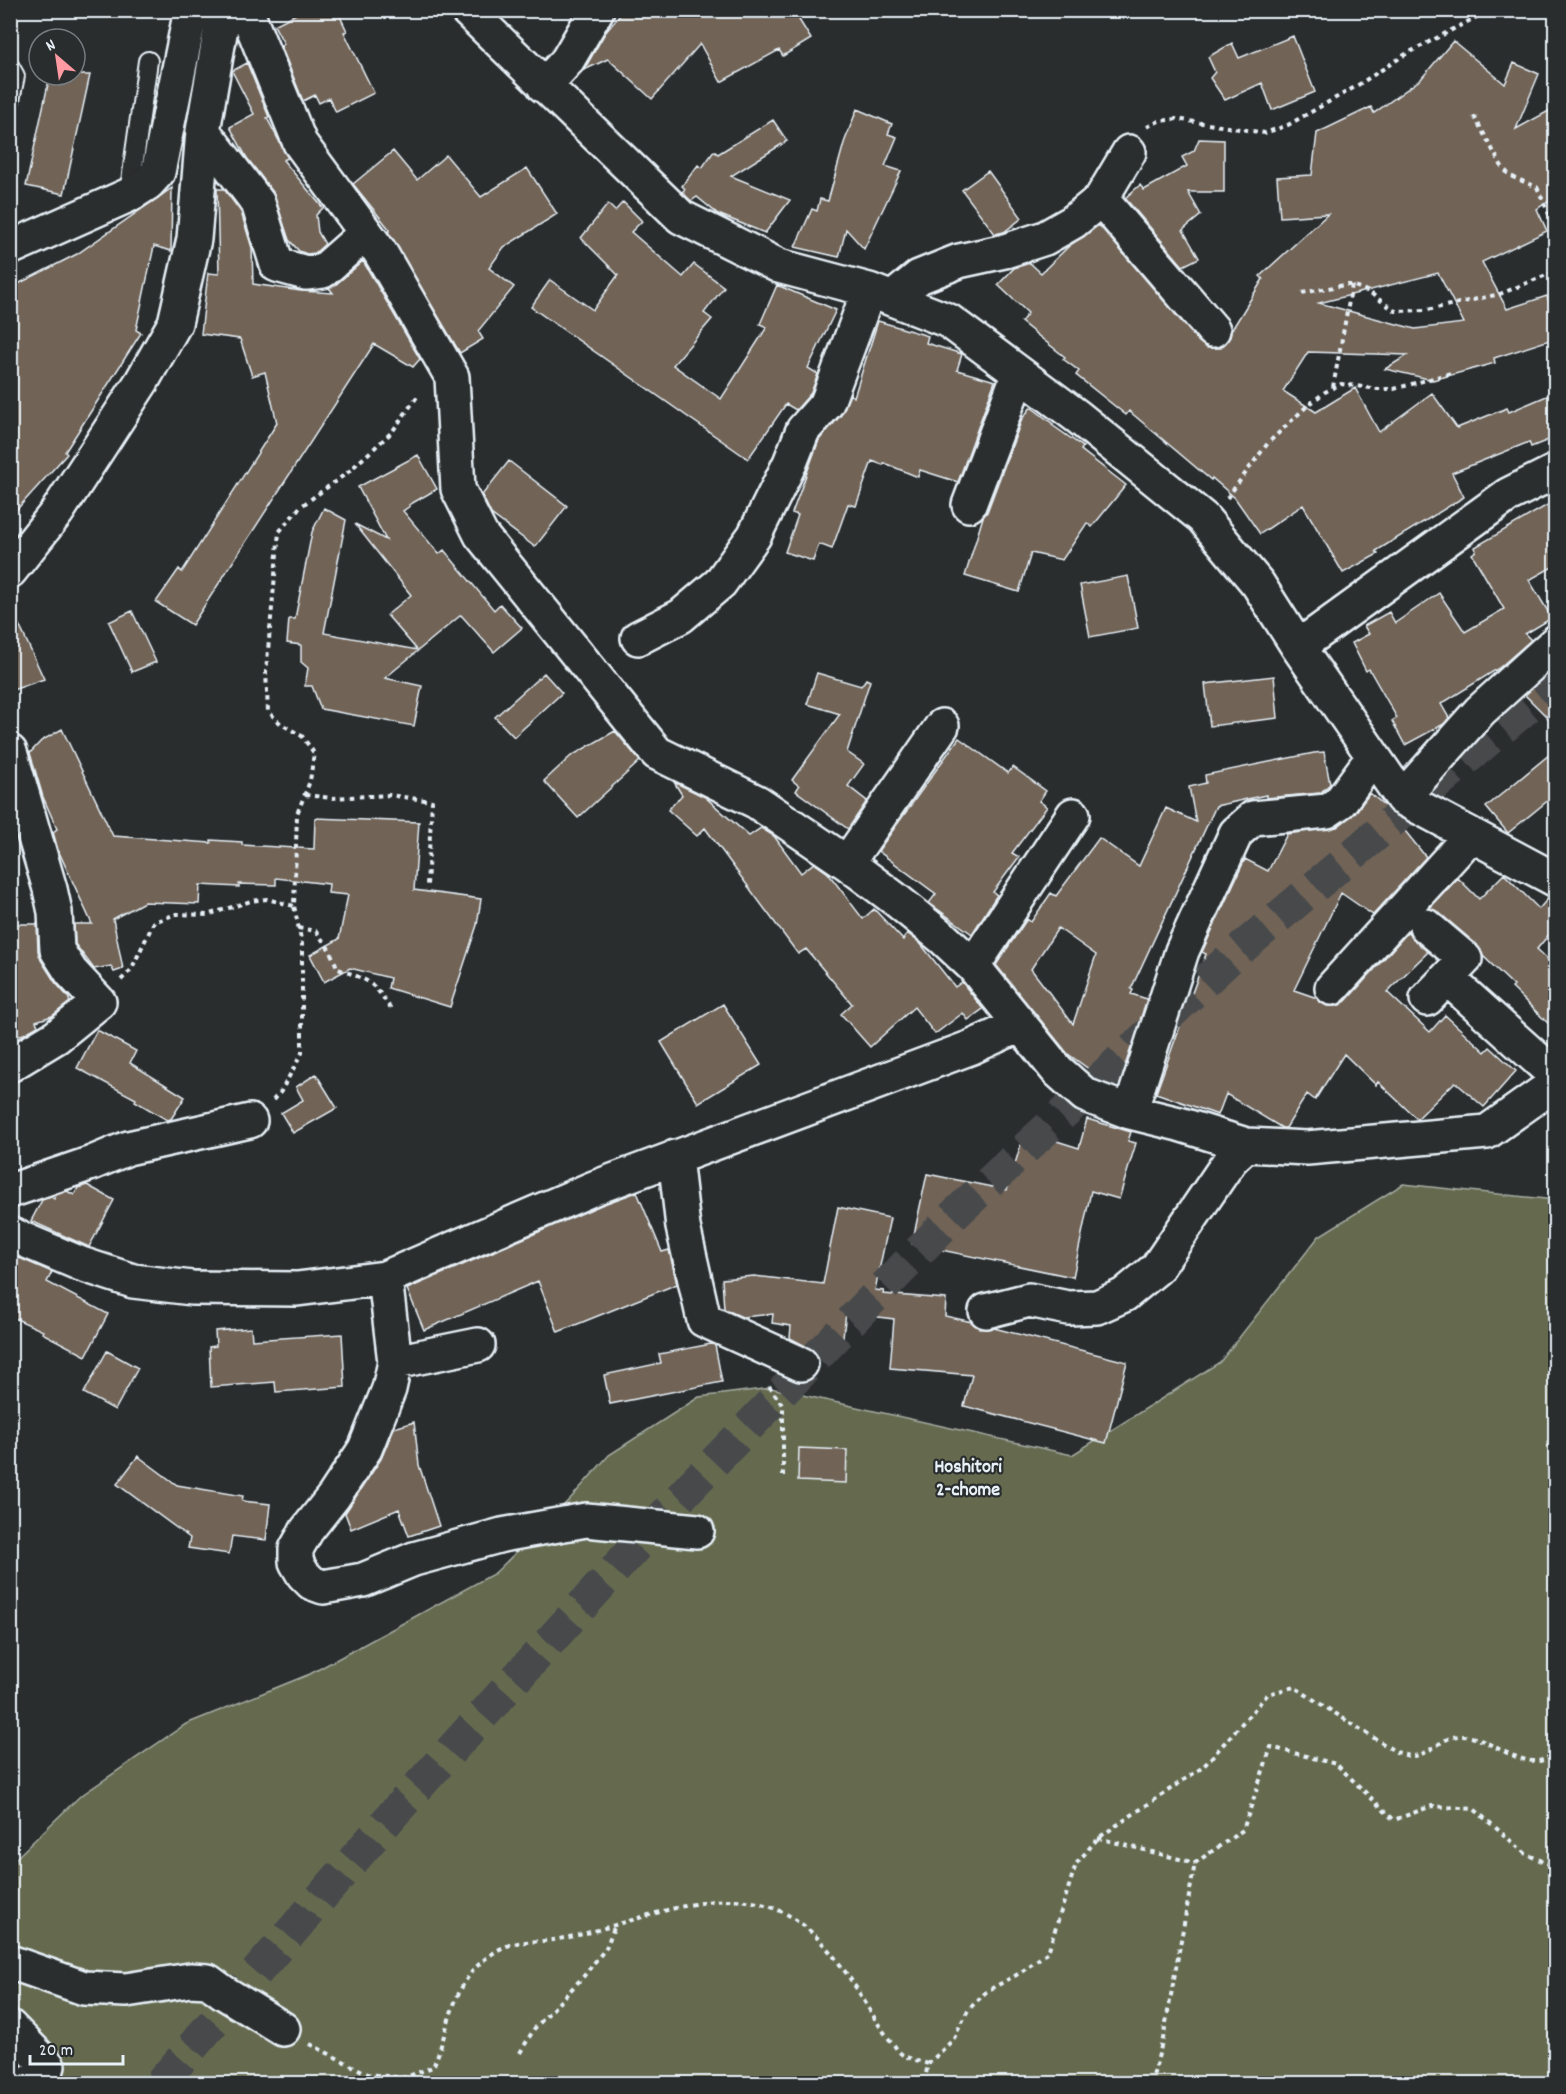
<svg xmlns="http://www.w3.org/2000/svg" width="1566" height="2094" font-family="Dekko,sans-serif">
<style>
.green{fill:#656a50;stroke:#a6aea4;stroke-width:1.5}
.building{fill:#716457;stroke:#e8f1f8;stroke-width:1.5;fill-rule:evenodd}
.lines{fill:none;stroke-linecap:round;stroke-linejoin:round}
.highway-tunnel{stroke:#464a4c;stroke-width:33;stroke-dasharray:33 16;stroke-linecap:butt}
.lane-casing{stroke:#e8f1f8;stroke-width:22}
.street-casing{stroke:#e8f1f8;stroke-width:38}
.path{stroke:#e8f1f8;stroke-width:4;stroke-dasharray:4.5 4.5;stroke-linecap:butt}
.lane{stroke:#2a2d2e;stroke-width:18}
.street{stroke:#2a2d2e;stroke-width:33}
.labels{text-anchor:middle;stroke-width:4.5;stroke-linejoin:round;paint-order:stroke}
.neighbourhood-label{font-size:20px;font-weight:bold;fill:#e8f1f8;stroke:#2a2d2e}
</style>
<rect width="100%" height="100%" fill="#2a2d2e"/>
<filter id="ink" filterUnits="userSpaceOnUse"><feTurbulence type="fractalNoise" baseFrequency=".0167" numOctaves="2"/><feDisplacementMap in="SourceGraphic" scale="12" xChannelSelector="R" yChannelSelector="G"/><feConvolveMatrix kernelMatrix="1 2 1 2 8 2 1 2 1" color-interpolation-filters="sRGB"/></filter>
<g filter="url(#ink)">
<path class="green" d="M1403,1184L1555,1200V2083L11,2084V1863L79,1797L186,1724L310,1674L495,1573L570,1499L609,1455L699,1397L771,1388L1072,1455L1220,1362L1319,1236Z"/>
<path class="building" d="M304,10H337L347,31L344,32L374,93L336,112L329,98L319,103L315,95L303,101L281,46L284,44L274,25Z
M624,10H793L811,39L783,56L779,50L721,82L700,44L652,99L608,59L584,70L605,33Z
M1293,36L1315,92L1272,110L1262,83L1225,100L1210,78L1215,72L1208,57L1232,43L1239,58Z
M1453,41L1505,84L1514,63L1539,74L1516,129L1556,107V196L1537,209L1547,231L1482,262L1507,309L1547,296L1556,323V338L1494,358L1495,363L1433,380L1385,369L1408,355L1308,352L1283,391L1316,412L1355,388L1379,432L1432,393L1457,428L1507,408L1509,412L1549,395L1556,412V437L1531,447L1529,442L1452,473L1464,497L1376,551L1378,554L1343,573L1303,505L1260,534L1235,498L1212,478L1211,480L1129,411L1126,415L1076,375L1079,371L1063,359L1065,357L1021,322L1028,313L998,285L1014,268L1030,263L1041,273L1069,246L1099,225L1199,342L1207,348H1221L1230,337L1231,331L1263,279L1260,276L1328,214L1280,217L1277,177L1312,175L1317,133L1371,107L1374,113L1421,79ZM1438,273L1464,323L1415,329L1319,303Z
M247,63L269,117L267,118L288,158L283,160L323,208L316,215L318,232L325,244L315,253L307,254L299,251L289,240L273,192L247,158L230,127L254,114L232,71Z
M50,75H90L64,194L26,186Z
M857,109L892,124L888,134L897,137L885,166L901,171L864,249L846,229L839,257L795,247L812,209L817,211L820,199L828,201L844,143Z
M773,120L787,141L731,176L790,200L765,233L718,214L697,197L691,201L682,192L685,189L682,186L698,165L702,168L714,151L718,154Z
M1199,139L1224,140V192H1188L1201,215L1183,230L1199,258L1183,266L1125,198L1140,185L1144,190L1187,166L1182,157L1194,151Z
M393,151L417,180L446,155L481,197L527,168L557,214L504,247L489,268L514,287L478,331L483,339L460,353L388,232L390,230L353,184Z
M988,171L1022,218L1004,232L995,234L962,190Z
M172,188L171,251L154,246L136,330L141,333L65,452L67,454L10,517V288L77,254Z
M217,189H224L241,212L252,248L253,284L301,291L333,293L329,288L335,285L363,261L420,359L413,367L374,344L192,625L156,602L179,569L182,572L277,423L265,372L252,376L240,339L201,334L208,273L219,274Z
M623,202L642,221L631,232L683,277L694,264L724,287L704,313L712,319L673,365L721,399L767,327L760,324L777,285L836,310L808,368L818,374L811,393L796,410L786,404L748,459L531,307L550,280L593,310L618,275L581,238L608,204L615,211Z
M878,321L928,336L926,343L962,354L957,370L995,381L958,482L920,470L918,477L884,463L883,465L872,461L856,506L848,504L832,549L819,544L813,561L785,552L798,515L792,513L819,440L841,415L850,394L854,397Z
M1031,407L1053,424L1052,425L1083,447L1081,450L1126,485L1092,527L1087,523L1062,560L1031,553L1019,592L965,576L983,517L987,512L1022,419Z
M418,455L437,489L409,505L410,506L403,511L439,554L444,550L494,610L500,604L522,628L494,652L461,615L385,678L422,686L414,726L321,709L312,686H305L308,668L301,662V645L287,643L289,619H295L312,532L324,508L346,520L324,633L417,650L387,615L411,595L355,524L386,540L358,487Z
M509,461L567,506L535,547L491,514L482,495Z
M1556,500V565L1529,580L1552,618L1525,634L1531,640L1499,668L1441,704L1449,718L1444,724L1405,745L1392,721L1397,718L1369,669L1366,671L1352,643L1369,634L1364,626L1389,612L1395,623L1439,593L1465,632L1504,609L1472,554L1476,551L1475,547Z
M1128,576L1138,628L1090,637L1080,585Z
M10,605L44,679L10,691Z
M132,611L156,662L132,672L109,622Z
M1556,668V726L1525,695Z
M544,673L562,693L514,737L495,717Z
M817,673L861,686L866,679L870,681L847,752L864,764L848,786L867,801L848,829L796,791L799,786L792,780L840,714L807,704Z
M1274,676L1278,718L1210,726L1205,684Z
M62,729L113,836L211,843V840L242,842V845L314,849L315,818L419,822L414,890L481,899L477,925L450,1007L388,988L390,978L350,968L324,982L310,955L339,939L348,895L328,893L329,884L276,878V885L239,884V887L200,885L199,904L144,902L113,919L123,969L114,972L111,966L94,969L75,944L74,924H92L58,850L53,832L57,829L43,797L30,753L41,741Z
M615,731L640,761L578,818L544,781L571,756Z
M959,738L1008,773L1013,767L1046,791L1039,801L1047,807L1012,853L1019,857L993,892L997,895L972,934L929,903L936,894L878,851Z
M1556,749V794L1508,833L1486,807Z
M1324,752L1330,784L1320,793L1266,798V795L1216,806L1131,989L1133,990L1131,994L1147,999L1126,1063L1115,1078L1118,1082L1114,1086L1111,1085L1068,1054L996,965L1027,919L1031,922L1051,893L1056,896L1099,838L1139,866L1166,808L1196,822L1189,787L1206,783L1205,775L1314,753ZM1058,928L1096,955L1073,1024L1031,969Z
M674,782L705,797L749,836L761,828L774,836L801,873L814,863L828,873L863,919L874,909L903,940L907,933L920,943L955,987L962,982L983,1009L968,1020L963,1013L935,1034L914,1007L870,1047L841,1014L852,1004L806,949L798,954L705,828L697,836L668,810L682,795Z
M1370,793L1385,806L1426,857L1373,915L1341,893L1294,990L1317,998L1320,1002L1327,1006H1338L1346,1001L1408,932L1414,940L1428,952L1387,992L1430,1032L1445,1015L1485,1052L1490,1047L1516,1071L1484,1107L1455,1082L1417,1119L1378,1082L1376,1085L1344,1054L1315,1100L1307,1094L1286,1128H1282L1226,1094L1218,1115L1156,1093L1206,954L1202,952L1245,859L1268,871L1287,834L1337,827L1355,813Z
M1504,874L1539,909L1549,897L1556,899V926L1537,949L1556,967V1031L1512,988L1514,986L1483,956L1477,945L1438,912L1430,908L1458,878L1479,899Z
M10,924H37L38,951L41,960L55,982L68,997L70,1002L52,1016L36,1021L38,1026L24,1034L10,1038Z
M723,1004L761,1065L698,1103L661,1042Z
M97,1030L136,1051L130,1063L185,1097L171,1119L167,1120L135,1101L136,1099L77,1068Z
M316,1074L337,1108L293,1133L281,1113L303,1100L296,1087Z
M1087,1119L1131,1132L1128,1141L1136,1143L1119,1199L1091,1191L1073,1277L912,1244L927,1174L1007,1190L1025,1131L1079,1148Z
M87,1185L114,1200L89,1247L31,1221L42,1200L51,1197L54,1199L56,1195L67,1191L74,1195L78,1188Z
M637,1192L662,1252L669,1250L677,1284L558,1332L538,1281L424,1330L407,1289L601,1205Z
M838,1207L890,1218L875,1290L884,1291L883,1294L946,1299L945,1316L972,1322L980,1329L994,1328L1127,1362L1106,1443L964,1406L972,1375L890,1368L894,1319L846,1313L841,1352L811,1349L790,1338L791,1326L772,1323L773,1314L742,1317L724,1309L722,1279L754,1276L823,1284Z
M17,1257L52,1272L47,1282L108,1314L86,1356L42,1333L43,1331L10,1316V1269Z
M251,1328L252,1340L342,1334L345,1387L276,1392L275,1382L211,1387L209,1347L216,1346L215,1331Z
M711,1344L715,1345L722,1382L610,1404L604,1375L661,1363L659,1354Z
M107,1351L138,1368L115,1410L84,1393Z
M414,1422L419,1465L439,1526L409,1536L399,1509L351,1529L345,1513L381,1459L394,1428Z
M799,1448L847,1450L846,1483L798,1481Z
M138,1456L177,1485L243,1496L242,1501L270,1504L266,1540L232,1536L229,1554L188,1548L190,1538L117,1484Z"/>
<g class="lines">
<path class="highway-tunnel" d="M160,2084L394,1813L688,1489L954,1215L1230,958L1556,683"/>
<defs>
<path id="lane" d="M10,67L15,76L10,100
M129,195L148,61"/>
<path id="street" d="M246,10L300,143L380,252L452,377L458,489L481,535L657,753L757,802L847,863L895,899L943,938L973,966L1057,1070L1085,1095L1130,1112L1179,1124L1246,1145L1307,1148L1487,1132L1556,1083
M467,10L681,217L779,266L869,290L949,321L1078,417L1203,518L1258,584L1298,647L1402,798L1556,880
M544,86L567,61L597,10
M203,131L258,203L277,265L306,273L323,271L366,233
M1101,199L1213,330
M10,248L129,195L148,183L158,172L191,10
M892,299L919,277L959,261L1005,251L1045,238L1073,222L1101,199L1129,152
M969,505L1019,373
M10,571L57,512L142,381L175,323L194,239L203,131L224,10
M638,638L681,616L720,583L754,536L790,463L803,430L827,403L869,290
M1298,647L1508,495L1556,471
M10,752L50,889L55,912L57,950L71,972L99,1002L56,1037L10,1065
M1402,798L1480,711L1556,642
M847,863L942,726
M1426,926L1465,959L1427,999
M973,966L1073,815
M1447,978L1556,1076
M1332,988L1471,835
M1130,1112L1182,951L1236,833L1253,818L1327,811L1340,802L1373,757
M675,1157L683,1227L704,1320L801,1364
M10,1191L92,1163L128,1148L250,1121
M10,1234L81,1264L133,1281L192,1288L297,1289L385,1278L594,1188L972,1047L1020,1025
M385,1278L395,1362L389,1389L365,1449L334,1496L307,1530L296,1549V1562L303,1574L312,1583L323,1587L363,1580L414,1559L502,1535L586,1520L697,1531
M986,1311L1029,1300L1068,1308L1097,1307L1124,1295L1157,1268L1231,1159L1246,1145
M395,1362L478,1345
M10,1962L84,1988L126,1990L190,1980L208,1981L223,1992L283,2029
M10,2027L48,2066L28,2084"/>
</defs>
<use href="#lane" class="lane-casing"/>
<use href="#street" class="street-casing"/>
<path class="path" d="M902,10L914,15L946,10
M1474,116L1501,165L1510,176L1537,187L1556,230
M1147,127L1159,121L1176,119L1265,133L1288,125L1355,87L1406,54L1490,10
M1302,293L1344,285H1352L1369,292L1395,311L1427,310L1500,294L1556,271
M1333,387L1352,285
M1227,498L1268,443L1306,407L1325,392L1341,384L1378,389H1394L1451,373
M305,795L332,798L389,795L432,801L427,885
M298,928L316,931L329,949L338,969C372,981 373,982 393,1012
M121,980L131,970L154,922L176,914L207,915L251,901L267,899L294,906
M273,1100L280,1093L302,1053V944L294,906L297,814L310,781L314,753L302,736L281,724L268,711L266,672L279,532L300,507L347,473L392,432L419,394
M769,1386L783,1406V1480
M1098,1838L1195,1863
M310,2044L368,2074L403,2078L433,2067C450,2028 451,1983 489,1956C514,1937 532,1944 559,1939C616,1929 674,1901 732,1900C755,1900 777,1907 796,1920C818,1935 836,1958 851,1980C866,2002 876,2024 894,2045C896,2048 899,2053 903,2055C909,2059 921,2061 928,2064L924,2084
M520,2053L534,2029L583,1977L606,1948L615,1925
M928,2064L953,2040L968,2010L987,1991L1020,1973L1048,1952L1076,1864L1098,1838L1203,1767L1268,1694L1294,1687L1396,1752C1401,1753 1409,1757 1414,1756C1438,1752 1444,1729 1475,1738C1496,1744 1545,1783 1556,1744
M368,2084V2074
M1151,2084L1163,2039L1195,1863L1243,1830L1271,1747L1336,1764L1394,1820L1432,1806L1474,1809L1526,1854L1556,1867"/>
<use href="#lane" class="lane"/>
<use href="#street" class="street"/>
</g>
</g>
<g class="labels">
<g class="neighbourhood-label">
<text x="968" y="1472">Hoshitori<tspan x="968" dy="23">2-chome</tspan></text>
</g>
</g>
<rect width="1566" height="2094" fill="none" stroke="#2a2d2e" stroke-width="36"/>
<rect x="18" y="18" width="1530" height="2058" fill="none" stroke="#e8f1f8" stroke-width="2" filter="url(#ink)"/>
<g transform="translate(57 57) rotate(331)"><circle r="28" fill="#2a2d2e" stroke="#767b7f" stroke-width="1.5"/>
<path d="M0-4.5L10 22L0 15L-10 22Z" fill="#ff9aa2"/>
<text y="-9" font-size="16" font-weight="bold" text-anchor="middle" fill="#e8f1f8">N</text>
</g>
<path d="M30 2055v9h93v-9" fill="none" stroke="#e8f1f8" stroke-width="3"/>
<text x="39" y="2055" font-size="18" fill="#e8f1f8" stroke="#2a2d2e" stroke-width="4.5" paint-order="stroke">20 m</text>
</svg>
